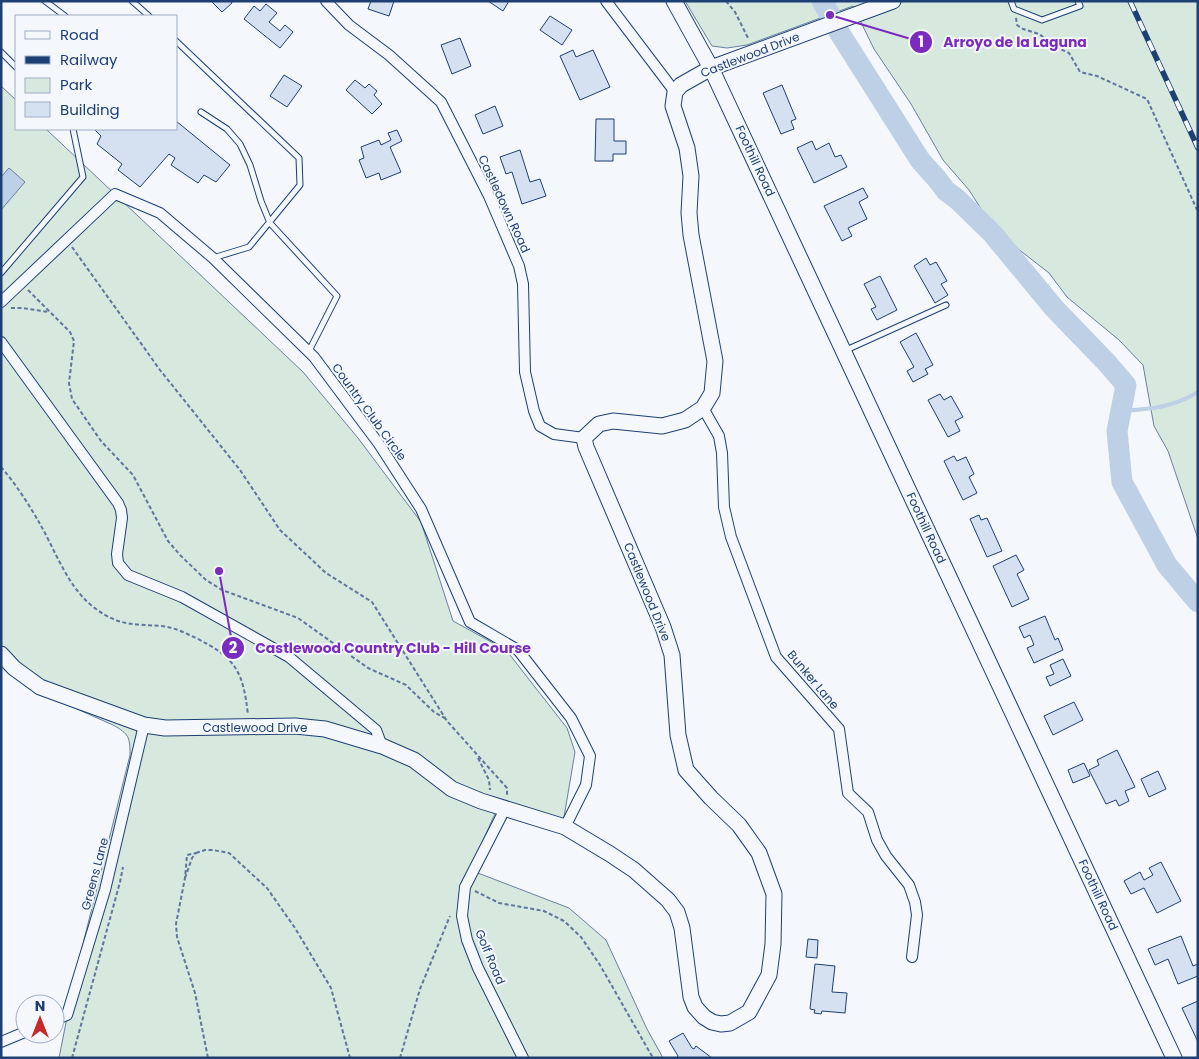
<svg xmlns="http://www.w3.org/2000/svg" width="1199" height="1059" font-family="Poppins,sans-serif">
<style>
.green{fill:#d7e8df;stroke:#687fa3}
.water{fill:#bed0e5;stroke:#687fa3}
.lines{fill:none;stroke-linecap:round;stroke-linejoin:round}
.stream{stroke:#bed0e5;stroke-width:4}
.river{stroke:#bed0e5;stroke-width:21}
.building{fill:#d5e0f0;stroke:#1d3f73}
.lane-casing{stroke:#1d3f73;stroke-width:7}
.street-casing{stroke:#1d3f73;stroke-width:12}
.secondary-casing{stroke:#1d3f73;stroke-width:17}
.path{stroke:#5e769c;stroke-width:2;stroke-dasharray:4 2.5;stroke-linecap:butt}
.lane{stroke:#f4f7fb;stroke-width:5}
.street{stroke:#f4f7fb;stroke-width:10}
.secondary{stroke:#f4f7fb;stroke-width:15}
.rail-casing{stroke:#1d3f73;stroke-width:5.5}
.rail{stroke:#f4f7fb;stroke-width:4;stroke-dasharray:11;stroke-linecap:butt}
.labels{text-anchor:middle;stroke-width:4;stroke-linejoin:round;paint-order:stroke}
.street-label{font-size:12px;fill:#1d3f73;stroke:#f4f7fb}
.leader{fill:none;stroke:#7b2cbf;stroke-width:2}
.callout-dot{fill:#7b2cbf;stroke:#f4f7fb;stroke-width:2}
.mark-label{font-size:15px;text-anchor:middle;font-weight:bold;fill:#fff}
.callout-label{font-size:14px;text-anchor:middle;font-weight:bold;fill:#7b2cbf;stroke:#f4f7fb;stroke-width:4;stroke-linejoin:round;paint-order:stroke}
</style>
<rect width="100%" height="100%" fill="#f4f7fb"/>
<path class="green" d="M685,1H1198V539L1168,451L1154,426L1143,365L1119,340L1067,297L1049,273L1004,238L985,215L969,190L943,160L911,104L874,49L853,6L747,45L727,48L712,46Z
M1,86L16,100V129H46L303,372L358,438L421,522L453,621L506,650L567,728L575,752L563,823L501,800L470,870L569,908L606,940L647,1029L663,1058H59L76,972L130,755C130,737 129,734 113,725L25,686L1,661Z"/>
<path class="water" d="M9,168L25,182L1,210V177Z"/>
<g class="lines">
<path class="stream" d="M1121,411C1150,409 1172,408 1198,392"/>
<path class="river" d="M822,1L830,15
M839,32L920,160L937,179L946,191L957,199L992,233L1054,308L1107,363L1126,385L1117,431L1122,482L1167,565L1198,602"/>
</g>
<path class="building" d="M211,1H231L232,3L222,12Z
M371,1H394L389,16L368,9Z
M488,1H509L503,11Z
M266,4L277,13L269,22L280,31L285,25L293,32L280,48L244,19L254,6L260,11Z
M550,16L572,30L562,45L540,30Z
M460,38L471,66L452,74L441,45Z
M573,50L576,57L593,50L610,87L580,100L560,56Z
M284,75L302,86L287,107L270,96Z
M355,80L365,88L369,84L377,91L374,95L382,104L372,114L346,90Z
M782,85L796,119L791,121L794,129L781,134L763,93Z
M495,106L503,126L483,134L475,115Z
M596,119H614V141H626V154H613V161H595Z
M176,121L230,165L216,182L204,175L198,183L171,165L175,158L169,154L140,187L118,170L122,164L97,144L101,136L94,129H176Z
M397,130L402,141L390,147L401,172L381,180L379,173L366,178L359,160L364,158L361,147L379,140L381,145L391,140L388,133Z
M812,141L816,150L829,143L835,157L841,155L847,167L814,183L797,148Z
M520,150L530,182L540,179L546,196L522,204L512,172L506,174L500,157Z
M863,188L868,197L859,202L867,219L848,228L852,236L842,241L824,206Z
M926,258L930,265L936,262L947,281L941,284L948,295L935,303L914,266Z
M880,276L897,310L877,320L871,309L876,307L864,284Z
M916,333L933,365L925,369L928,374L913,382L907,371L914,367L900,342Z
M940,394L944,400L951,396L963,417L955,421L960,431L948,437L928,400Z
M954,456L957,461L966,457L974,474L969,477L977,493L963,500L944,461Z
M979,515L981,520L987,518L1002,551L987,557L970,519Z
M1016,555L1024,570L1017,574L1029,599L1012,607L993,566Z
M1045,616L1055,640L1058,638L1063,650L1034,663L1027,648L1034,645L1030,635L1024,638L1019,627Z
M1063,659L1071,676L1050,686L1046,677L1054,674L1050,665Z
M1074,702L1083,720L1053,735L1044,716Z
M1117,750L1135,787L1125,791L1129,801L1119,806L1116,800L1106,804L1089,770L1099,765L1097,760Z
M1084,763L1090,776L1073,783L1068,770Z
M1158,771L1166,789L1149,797L1141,779Z
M1161,862L1181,901L1157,913L1144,888L1131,894L1124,881L1140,872L1144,880L1153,875L1149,868Z
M1181,936L1193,966L1198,964V976L1178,984L1168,959L1155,965L1148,949Z
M808,939L818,940L817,958L806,957Z
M815,964L835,966L832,992L847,993L845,1013L822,1011L821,1014L814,1013L815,1010L810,1009Z
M1198,1001V1042L1182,1008Z
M683,1033L692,1048L694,1049L696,1046L712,1058H676L678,1056L669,1041Z"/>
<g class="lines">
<defs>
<path id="lane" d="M45,1L65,16
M132,1L149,16
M1011,1L1014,9L1042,20L1080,6L1078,1
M176,41L299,158L300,185L249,247L213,258
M1,52L16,67
M201,112L227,129L240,144L250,165L261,201L270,223L337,296L309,351
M1,273L83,177L73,129
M844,351L946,305"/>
<path id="street" d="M326,1L349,25L389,55L441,102L489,196L519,266L523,284L525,372L534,411L540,426L554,434L584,438
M606,1L675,92
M1,302L115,194L160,213L213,258L314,357L379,444L421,509L470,622L518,650L571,718L590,756L586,785L565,827
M1,342L118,503L121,510L122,518L117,554L118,563L128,575L182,597L289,657L376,730L382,746
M703,408L719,436L722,453L724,507L731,537L776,657L839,729L848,793L868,812L877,840L886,856L909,885L915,902L917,915L912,957
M505,809L465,887L462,916L467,940L478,968L523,1058
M55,1020L67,1015L105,890L144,725
M1,1042L25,1032"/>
<path id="secondary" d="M674,1L711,68L1174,1058
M1,654L14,668L40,687L144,725L165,728L295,726L325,729L382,746L414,760L452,789L481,801L565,827L610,854L634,870L668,900L677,912L682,928L691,997L695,1007L704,1017L712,1022L721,1024L730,1023L749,1012L769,975L773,944L774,894L759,853L739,825L711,798L686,770L678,735L672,655L663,627L586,447L584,438L599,424L613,421L662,426L685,420L703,408L712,393L715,361L691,235L689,213L691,176L687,148L673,106L675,92L681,85L711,68L893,1"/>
</defs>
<use href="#lane" class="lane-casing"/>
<use href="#street" class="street-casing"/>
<use href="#secondary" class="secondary-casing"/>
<path class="path" d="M726,1L735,12L749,40
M1016,18L1017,25L1023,29L1039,34L1056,47L1069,53L1080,72L1097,76L1147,99L1198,212
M72,247L160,370L240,470L280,530L326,573L372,602L447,721L507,788V795
M28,290L70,332L74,341L69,383L72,399L101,441L133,475L168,541L180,555L206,580L222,590L298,618L368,668L406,685L434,712L446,719
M11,308H22L49,312
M1,467C15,483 30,506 40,524C56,552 69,590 96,609C119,626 134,624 161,626C174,627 185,633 196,638C236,658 243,671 248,715
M478,758L489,780L490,790
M196,853L205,850H213L229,853L267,888L295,928L331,988L350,1058
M185,878L192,858L196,853L187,855L185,878L176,924L177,937L195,993L208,1058
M475,891L499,903L544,911L564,921L581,937L600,965L653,1058
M72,1058L120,882L123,867
M400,1058L420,989L450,916"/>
<use href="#lane" class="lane"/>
<use href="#street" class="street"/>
<use href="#secondary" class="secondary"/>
<defs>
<path id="rail" d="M1130,1L1198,148"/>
</defs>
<use href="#rail" class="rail-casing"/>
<use href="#rail" class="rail"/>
</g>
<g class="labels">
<g class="street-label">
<text transform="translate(750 55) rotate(-21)" y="4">Castlewood Drive</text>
<text transform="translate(755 161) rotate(65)" y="4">Foothill Road</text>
<text transform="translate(504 204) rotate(65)" y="4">Castledown Road</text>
<text transform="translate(369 412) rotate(54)" y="4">Country Club Circle</text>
<text transform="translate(926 528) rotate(65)" y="4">Foothill Road</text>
<text transform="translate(647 592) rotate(68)" y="4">Castlewood Drive</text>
<text transform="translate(813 680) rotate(50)" y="4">Bunker Lane</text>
<text x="255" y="732">Castlewood Drive</text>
<text transform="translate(95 874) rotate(-75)" y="4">Greens Lane</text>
<text transform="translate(1098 895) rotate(65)" y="4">Foothill Road</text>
<text transform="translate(490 957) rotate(67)" y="4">Golf Road</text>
</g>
</g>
<path class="leader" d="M830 15L921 42M219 571L233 648"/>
<g class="callout-dot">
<circle cx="830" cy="15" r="5"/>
<circle cx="219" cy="571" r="5"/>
<circle cx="921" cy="42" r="12"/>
<circle cx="233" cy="648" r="12"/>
</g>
<g class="mark-label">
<text x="921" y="47">1</text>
<text x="233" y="653">2</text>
</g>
<g class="callout-label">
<text x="1015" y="47">Arroyo de la Laguna</text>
<text x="393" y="653">Castlewood Country Club - Hill Course</text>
</g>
<rect width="1199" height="1059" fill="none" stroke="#1d3f73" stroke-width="5"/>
<rect x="15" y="15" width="162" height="115" fill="#f4f7fb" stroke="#9eadc5"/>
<rect x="25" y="31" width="25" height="8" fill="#f4f7fb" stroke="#9eadc5"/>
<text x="60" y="40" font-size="15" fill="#1d3f73">Road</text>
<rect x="25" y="56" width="25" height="8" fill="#1d3f73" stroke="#9eadc5"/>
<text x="60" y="65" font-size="15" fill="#1d3f73">Railway</text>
<rect x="25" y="78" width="25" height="15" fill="#d7e8df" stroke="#9eadc5"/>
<text x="60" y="90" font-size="15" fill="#1d3f73">Park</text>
<rect x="25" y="102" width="25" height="15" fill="#d5e0f0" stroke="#9eadc5"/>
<text x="60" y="115" font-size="15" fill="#1d3f73">Building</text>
<g transform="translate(40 1019)"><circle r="24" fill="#f4f7fb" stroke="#9eadc5"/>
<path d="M0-4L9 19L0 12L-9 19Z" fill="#c62828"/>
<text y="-8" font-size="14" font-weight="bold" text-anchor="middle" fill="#1d3f73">N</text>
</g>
</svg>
